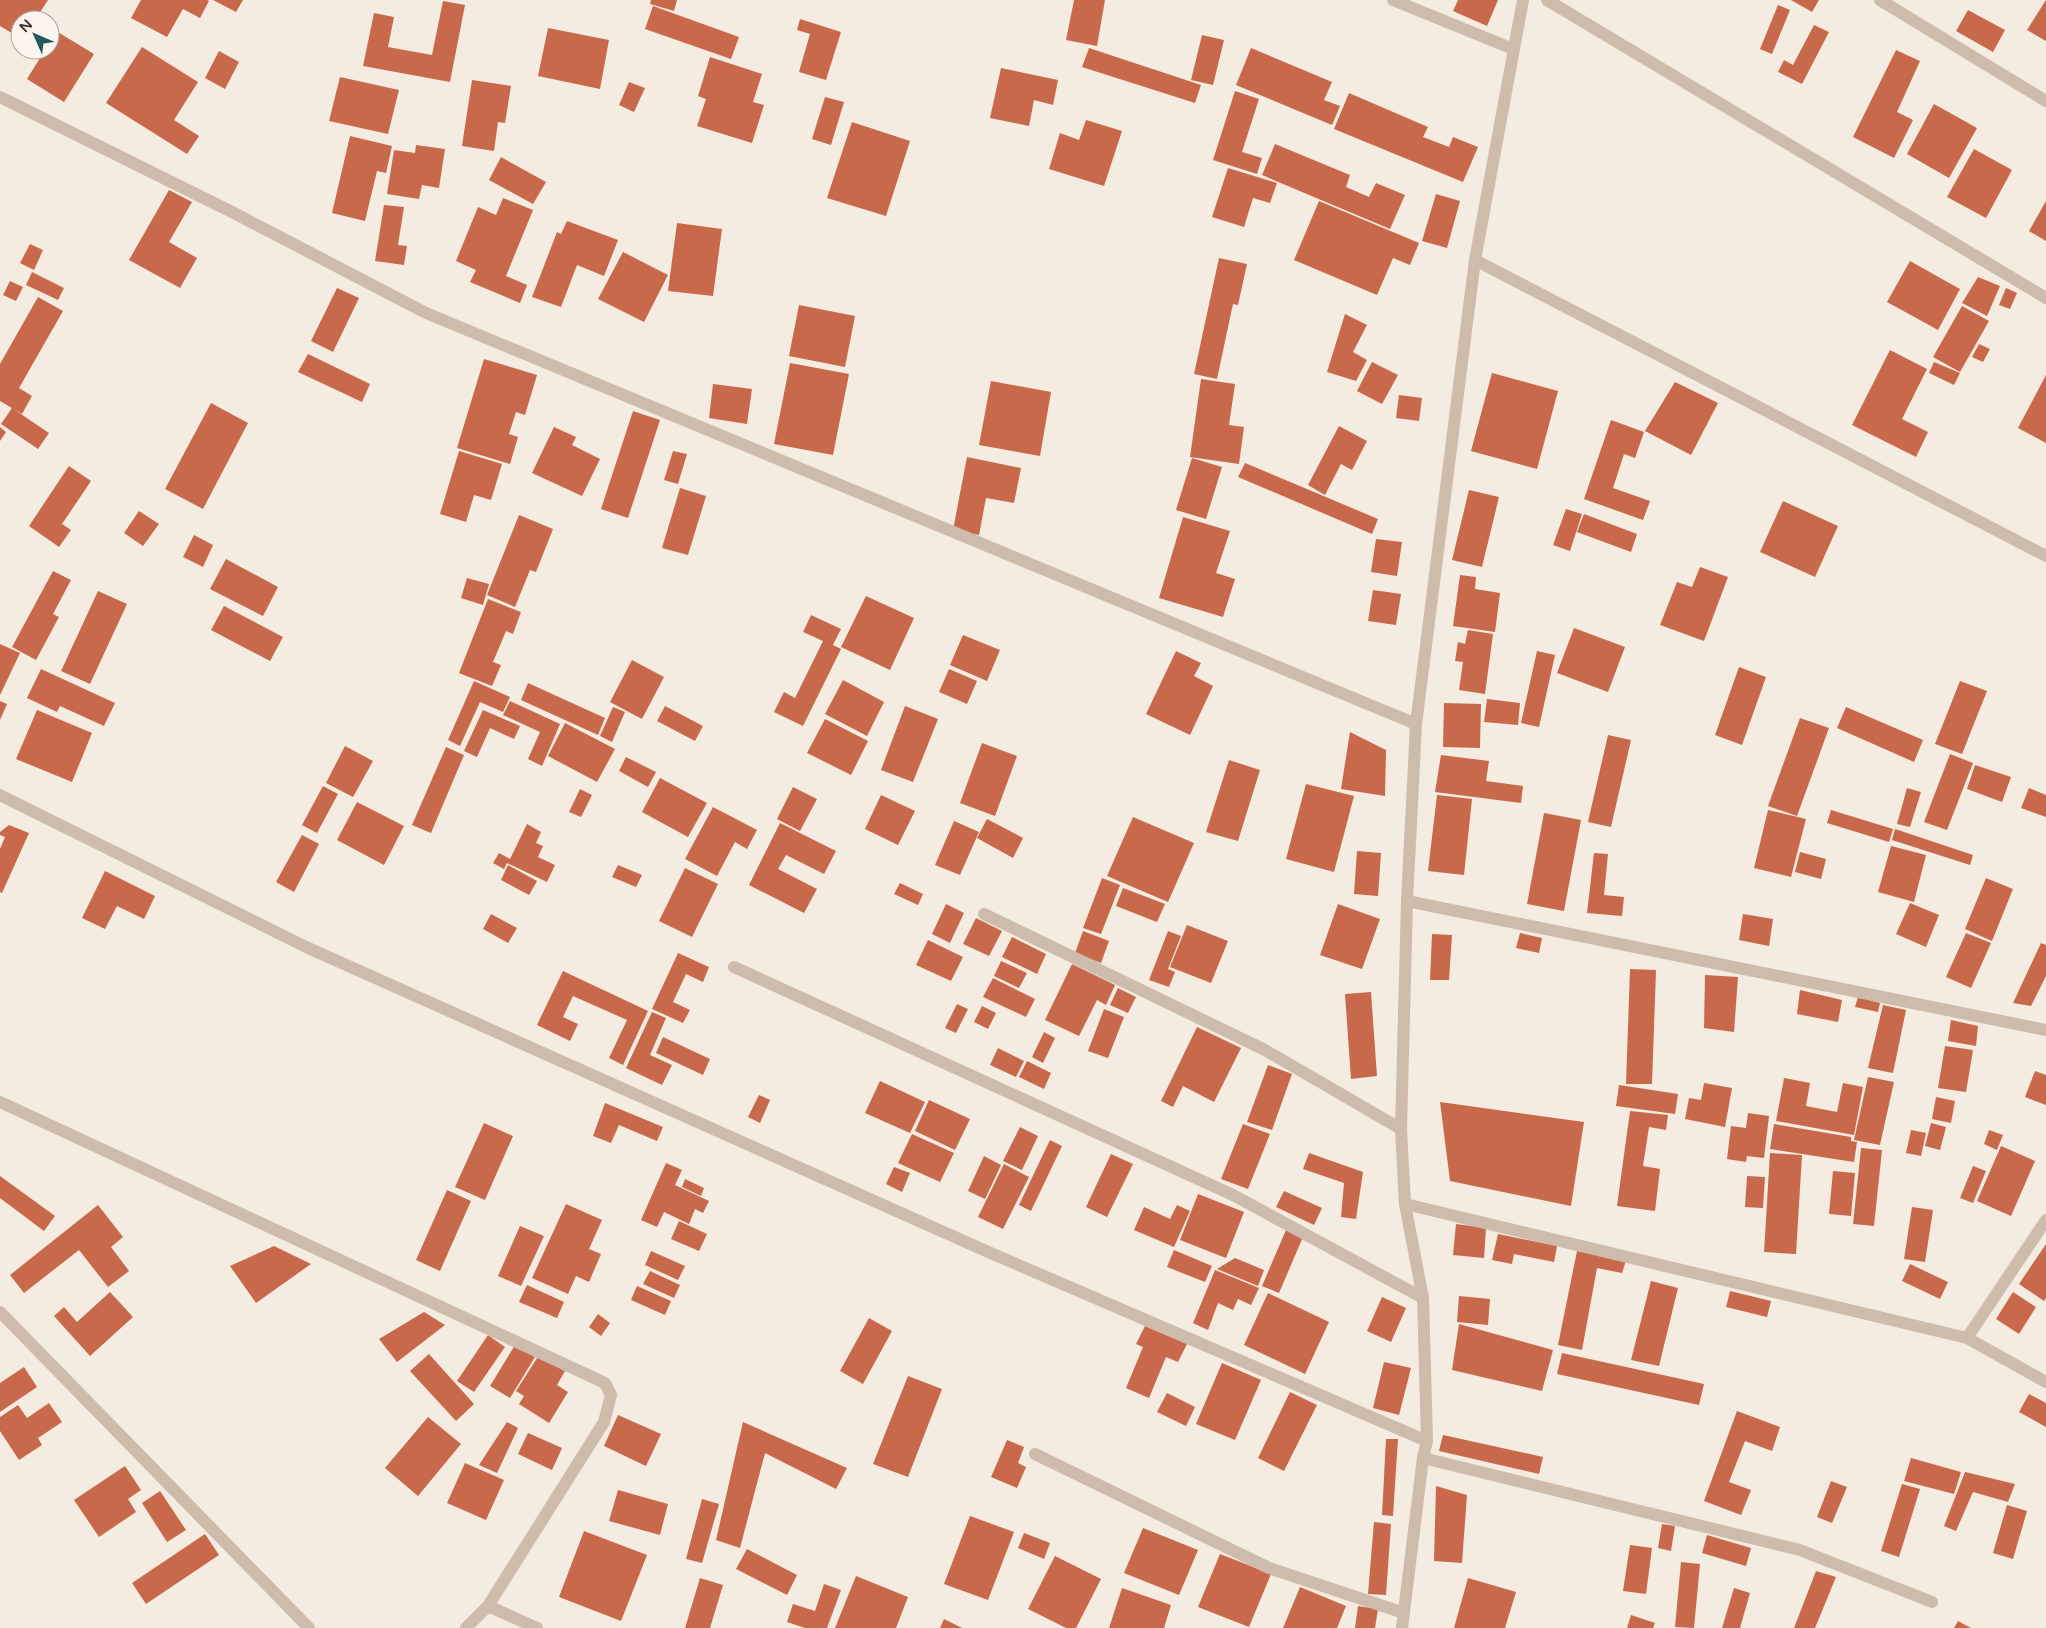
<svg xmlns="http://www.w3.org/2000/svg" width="2046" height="1628" font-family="'Varela Round',sans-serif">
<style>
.building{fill:#c8694b}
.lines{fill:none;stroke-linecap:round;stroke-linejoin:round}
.minor{stroke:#cdbbac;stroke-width:12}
.tertiary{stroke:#cdbbac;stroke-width:12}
</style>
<rect width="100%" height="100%" fill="#f4ebe1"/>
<path class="building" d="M0,0H48L35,20H20V38L0,26Z
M141,0H207L209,1L200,18L183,9L167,37L131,18Z
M213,0H243L236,12Z
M651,0H677L674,11L650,4Z
M1074,0H1105L1097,46L1066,40Z
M1458,0H1498L1487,26L1453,11Z
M1791,0H1819L1812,12Z
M2046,0V41L2027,30Z
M443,1L465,5L450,82L363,66L374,13L394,17L388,47L432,55Z
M1778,5L1790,10L1772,54L1760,49Z
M653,6L739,37L731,59L645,29Z
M1968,10L2005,30L1993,52L1956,31Z
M800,19L841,32L826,80L799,72L810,34L797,30Z
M1814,25L1829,32L1802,84L1778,72L1784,60L1793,65Z
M548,28L609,40L600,89L538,76Z
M56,31L94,54L64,102L27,79L45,50H50V41Z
M1202,35L1224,40L1213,85L1191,80Z
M142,47L198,82L174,120L199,136L187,154L106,103Z
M1089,48L1201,85L1195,103L1082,67Z
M1251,48L1332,82L1324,100L1340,106L1332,125L1236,85Z
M1896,50L1920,61L1897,112L1913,120L1894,158L1853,137Z
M219,51L239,62L225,89L205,78Z
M710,57L762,74L753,102L764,105L752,143L697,126L706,99L698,96Z
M1001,68L1058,80L1053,105L1034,100L1029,126L990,118Z
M340,77L399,90L388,134L329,121Z
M472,80L511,86L505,123L498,122L494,151L462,146Z
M629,82L645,88L634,112L619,105Z
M1235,91L1259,99L1242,152L1262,158L1257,174L1213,160Z
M1349,93L1428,127L1423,137L1449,147L1453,137L1478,147L1463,182L1334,129Z
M825,97L844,102L831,145L812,139Z
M1934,104L1977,128L1949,178L1907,154Z
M1086,120L1122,131L1104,186L1049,169L1060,133L1079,140Z
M852,122L910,141L886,216L827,198Z
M350,136L392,146L386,173L377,171L365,221L332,213Z
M1275,144L1350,175L1346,187L1369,197L1376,183L1405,195L1390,229L1262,175Z
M416,145L445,149L439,188L422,185L419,199L387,194L394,150L415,153Z
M1974,149L2012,170L1986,218L1947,197Z
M501,157L546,182L533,204L489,180Z
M1228,168L1277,183L1270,203L1253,198L1244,227L1212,217Z
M169,190L192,202L169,242L197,258L180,288L129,260Z
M1436,194L1460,201L1447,248L1422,241Z
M503,198L533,210L506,276L527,285L520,303L470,282L476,270L456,261L478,207L496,215Z
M1319,201L1419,243L1410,265L1393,258L1377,295L1294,260Z
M2046,201V241L2029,231Z
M384,205L404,207L398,245L407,246L404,265L375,261Z
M567,221L618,240L604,276L577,265L561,307L532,297L557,232L561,234Z
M677,223L722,229L713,296L668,291Z
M30,244L43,250L34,270L20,263Z
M623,252L668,275L644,322L598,299Z
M1219,258L1247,264L1238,305L1233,304L1217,379L1194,374Z
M1910,261L1960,289L1938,330L1887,302Z
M32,272L64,288L58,300L26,285Z
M1978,277L2000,286L1987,316L1962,303Z
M10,281L23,287L16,301L3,295Z
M337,288L359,298L333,352L311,341Z
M2006,288L2017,293L2010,309L1999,305Z
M38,297L63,311L19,388L32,396L22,414L0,401V364Z
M799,305L855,316L845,367L789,356Z
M1962,306L1989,321L1960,372L1933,357Z
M1345,314L1367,325L1353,352L1367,360L1356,381L1327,372Z
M1979,344L1990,349L1983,362L1972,357Z
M1890,350L1927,369L1902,419L1928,432L1916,457L1852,425Z
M308,354L370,384L362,402L298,372Z
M484,359L537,375L525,415L516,412L509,434L518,437L510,464L457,448Z
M1372,362L1398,375L1382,404L1357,391Z
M1934,362L1960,373L1954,385L1929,373Z
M790,363L849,374L833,455L774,444Z
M1492,373L1558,391L1537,469L1471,451Z
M2046,375V443L2018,428Z
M1201,379L1235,384L1229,425L1244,427L1239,464L1190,457Z
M991,381L1051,392L1040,456L979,445Z
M1675,382L1718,403L1691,455L1645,431Z
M713,384L752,389L747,424L709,418Z
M1399,395L1422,398L1419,421L1396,418Z
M211,403L248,423L203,509L165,489Z
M12,408L49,433L38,449L1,424Z
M633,411L660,420L628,518L601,509Z
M1611,420L1644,432L1635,458L1624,454L1613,488L1650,501L1643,520L1584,499Z
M1339,426L1367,441L1352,470L1341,464L1325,495L1308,485Z
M0,427L6,432L0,441Z
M554,427L576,437L572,445L600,459L582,496L532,473Z
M459,451L502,464L491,500L474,495L466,522L440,514Z
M673,451L687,454L678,484L664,480Z
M967,457L1021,468L1014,503L986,498L979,535L953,530Z
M1192,458L1222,467L1206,519L1176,510Z
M1245,463L1378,519L1372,534L1238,477Z
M69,466L91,481L62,524L71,530L59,547L29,526Z
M680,488L706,496L688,555L662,548Z
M1469,490L1499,497L1482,567L1452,560Z
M1783,501L1838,526L1815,577L1760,552Z
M1566,509L1582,514L1570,551L1553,545Z
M139,511L159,524L143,546L124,533Z
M1584,514L1637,534L1631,552L1577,532Z
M519,515L553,529L536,572L530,570L515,607L487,595Z
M1183,517L1230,531L1216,573L1235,579L1223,617L1159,598Z
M194,535L213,545L203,567L183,557Z
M1376,539L1402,542L1397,576L1371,572Z
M226,559L278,587L263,616L210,589Z
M1700,567L1728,577L1704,641L1660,625L1677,582L1692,587Z
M53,571L71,580L53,614L59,617L36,660L12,647Z
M1460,575L1476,577L1475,589L1500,593L1495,632L1453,626Z
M467,578L489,584L483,605L461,598Z
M1373,590L1401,594L1396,625L1368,621Z
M98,591L127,604L90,684L61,671Z
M866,596L914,618L890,670L841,647Z
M488,599L521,612L513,634L506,631L493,662L501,665L492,686L459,673Z
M224,606L283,637L270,661L211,630Z
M811,615L841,629L833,645L841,649L803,726L774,712L784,692L795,698L823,641L803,632Z
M1574,628L1625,647L1608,692L1557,673Z
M1468,630L1493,634L1485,694L1459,690L1463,662L1455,661L1458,642L1465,644Z
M963,635L1000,650L987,681L950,665Z
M0,644L20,653L0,695Z
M1176,651L1201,663L1194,676L1213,686L1190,735L1146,714Z
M1537,651L1555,655L1539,727L1521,723Z
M632,660L664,677L642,719L610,702Z
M1739,667L1766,677L1742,745L1715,735Z
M41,669L115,703L104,726L60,706L57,712L27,698Z
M949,669L977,681L967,704L939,692Z
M843,680L884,702L867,736L825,714Z
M474,681L510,697L503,712L480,702L460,746L448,740Z
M1960,681L1987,691L1962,754L1935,744Z
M528,683L605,718L598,735L521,700Z
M1487,699L1520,703L1518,725L1484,722Z
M0,701L7,704L0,720Z
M510,701L560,724L542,766L528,759L540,732L503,715Z
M1444,703L1481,704L1480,748L1443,747Z
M665,706L703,726L695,741L657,721Z
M905,706L938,719L913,782L881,770Z
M613,707L625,712L612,742L600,736Z
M1846,707L1923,740L1914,762L1837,728Z
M37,710L92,733L72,782L16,759Z
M483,710L520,726L514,739L490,728L477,757L464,751Z
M1800,718L1829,728L1797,816L1768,806Z
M825,719L868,741L851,775L807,753Z
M565,723L615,749L597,782L548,756Z
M1350,732L1386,750L1385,796L1341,789Z
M1608,735L1631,740L1611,827L1588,822Z
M982,743L1017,756L995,816L960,803Z
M345,746L373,761L353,797L326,783Z
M446,747L464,755L431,833L412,825Z
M1950,754L1973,763L1947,830L1924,822Z
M1441,755L1489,761L1486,781L1523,786L1521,803L1435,792Z
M626,757L656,772L648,787L619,771Z
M1229,760L1260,770L1238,841L1206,832Z
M1975,765L2011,777L2002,802L1967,789Z
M660,778L707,803L688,837L642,812Z
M1306,784L1354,796L1334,872L1286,859Z
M323,786L338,794L317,833L302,825Z
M793,787L817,799L800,831L777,819Z
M1907,788L1921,792L1910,827L1897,824Z
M2029,788L2046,795V817L2021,808Z
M580,789L592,795L581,817L569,812Z
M881,795L915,811L898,845L865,829Z
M1437,795L1472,799L1464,875L1428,871Z
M357,802L404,826L384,865L337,840Z
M713,807L757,830L747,849L735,842L717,876L685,859Z
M1768,810L1806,819L1791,877L1754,868Z
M1831,810L1893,829L1889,842L1827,823Z
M1544,813L1581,820L1564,911L1527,904Z
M1133,817L1194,843L1168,902L1107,876Z
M987,819L1023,838L1013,858L977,838Z
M954,821L979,832L960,875L935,865Z
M780,823L836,851L824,874L786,855L778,869L817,889L804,913L749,885Z
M527,824L541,832L536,843L543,846L538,857L555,865L547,882L507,863L504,869L493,863L499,853L510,859Z
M9,825L29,833L2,893L0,892V849L5,837L0,835V832Z
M1895,829L1973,855L1970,865L1892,840Z
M302,835L319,844L294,892L276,882Z
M1891,846L1926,855L1914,902L1878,892Z
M1357,851L1381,853L1378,896L1354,894Z
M1800,852L1826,859L1821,879L1795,872Z
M1594,853L1608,854L1604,895L1624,897L1622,916L1587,913Z
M508,865L537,881L529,895L501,880Z
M618,865L642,875L636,887L612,877Z
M685,868L718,884L692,937L659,921Z
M105,871L155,896L144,919L117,906L105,929L82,918Z
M1102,878L1120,885L1101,934L1083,928Z
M1986,878L2013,889L1992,941L1965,929Z
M900,883L923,894L918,905L894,894Z
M1123,888L1165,904L1157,922L1116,906Z
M1910,903L1939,915L1926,947L1896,934Z
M946,904L964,913L950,943L932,934Z
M1338,904L1380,919L1362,969L1320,955Z
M491,914L517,928L508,943L483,929Z
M1743,914L1773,919L1769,946L1739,940Z
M976,918L1002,931L989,956L963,944Z
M1187,925L1228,941L1211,983L1170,967Z
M1083,931L1109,941L1101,963L1075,953Z
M1168,931L1181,936L1168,969L1175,972L1169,987L1149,980Z
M1520,933L1542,938L1539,953L1516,948Z
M1966,933L1991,943L1971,988L1946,977Z
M1432,934L1452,935L1449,980H1430Z
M1012,937L1046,954L1037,974L1002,957Z
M928,940L963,957L951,981L916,965Z
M2041,943L2046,945V976L2031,1006L2013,1003Z
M678,953L709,967L703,982L686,974L673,1002L690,1010L683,1023L652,1009Z
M1001,961L1027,973L1019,988L994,976Z
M1072,964L1115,985L1106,1005L1097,1000L1079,1036L1045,1020Z
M1630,969L1656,970L1652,1084H1626Z
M563,971L648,1011L623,1065L609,1058L627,1020L573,996L563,1017L578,1024L570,1041L537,1025Z
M1705,975L1738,977L1734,1032L1704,1028Z
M993,978L1035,999L1026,1017L983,997Z
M1118,988L1136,997L1128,1013L1110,1005Z
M1800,990L1842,1000L1838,1022L1797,1014Z
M1371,992L1377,1076L1351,1079L1345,994Z
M1858,997L1880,1003L1878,1012L1855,1007Z
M957,1004L968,1009L956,1033L945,1028Z
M1883,1005L1906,1010L1893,1073L1868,1068Z
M982,1006L996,1013L988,1029L974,1022Z
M1104,1009L1124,1017L1108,1058L1088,1051Z
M652,1012L666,1018L650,1055L672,1065L662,1085L626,1068Z
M1951,1020L1978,1026L1976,1046L1948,1041Z
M1197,1027L1241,1048L1214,1102L1183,1086L1173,1107L1161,1101Z
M1044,1032L1055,1038L1043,1063L1032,1057Z
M663,1037L710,1059L703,1075L656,1053Z
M1945,1046L1973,1050L1966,1092L1938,1088Z
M998,1048L1024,1061L1016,1077L990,1065Z
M1027,1061L1051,1073L1044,1089L1019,1077Z
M1268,1065L1292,1074L1272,1130L1247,1122Z
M2035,1071L2046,1075V1105L2025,1097Z
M1868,1077L1894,1082L1880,1145L1854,1140Z
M1784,1078L1810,1083L1806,1106L1837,1112L1843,1083L1863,1087L1854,1135L1776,1121Z
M880,1081L925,1102L910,1133L865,1113Z
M1704,1083L1732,1088L1725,1127L1685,1119L1689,1098L1701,1100Z
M1619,1085L1678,1094L1675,1114L1616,1106Z
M759,1095L770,1100L760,1123L748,1117Z
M1936,1097L1955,1101L1951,1123L1932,1119Z
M929,1100L970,1119L955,1150L915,1131Z
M1440,1102L1584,1122L1571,1206L1450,1181Z
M605,1103L663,1127L657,1141L619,1125L611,1143L593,1136Z
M1630,1111L1668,1115L1666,1130L1649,1127L1643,1166L1660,1169L1655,1211L1617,1206Z
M1748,1113L1769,1116L1764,1158L1747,1156L1746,1162L1727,1159L1731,1126L1746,1128Z
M484,1123L513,1136L485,1200L455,1187Z
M1931,1123L1946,1127L1940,1150L1925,1146Z
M1243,1124L1270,1134L1248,1189L1221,1179Z
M1774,1124L1851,1137V1141L1857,1142L1854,1162L1770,1149Z
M1020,1127L1038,1136L1022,1170L1003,1161Z
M1911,1130L1926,1133L1921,1156L1906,1153Z
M1989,1130L2003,1135L1997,1150L1984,1144Z
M912,1134L954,1153L940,1182L898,1163Z
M1050,1140L1062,1146L1031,1211L1019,1205Z
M2001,1146L2035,1161L2011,1216L1977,1201Z
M1861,1148L1882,1150L1874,1226L1853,1224Z
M1309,1153L1363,1172L1356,1219L1341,1217L1344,1183L1303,1169Z
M1770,1153L1802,1155L1796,1254L1764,1252Z
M1111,1154L1133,1164L1107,1217L1086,1207Z
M984,1156L1001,1165L985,1199L968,1191Z
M666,1163L682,1170L675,1185L709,1201L703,1213L695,1209L689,1224L664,1212L657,1227L641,1220Z
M1004,1164L1029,1177L1003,1229L978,1217Z
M1973,1166L1986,1171L1973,1203L1960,1198Z
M894,1167L910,1173L902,1192L886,1184Z
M1833,1171L1855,1173L1851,1216L1829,1214Z
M0,1176L55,1216L44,1231L0,1198Z
M1747,1176L1765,1177L1763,1208L1745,1207Z
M685,1179L704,1188L701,1196L682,1187Z
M447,1190L471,1201L440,1271L416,1260Z
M1284,1191L1322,1208L1314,1225L1276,1207Z
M1198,1194L1244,1212L1226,1258L1180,1240Z
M566,1204L602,1220L589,1249L601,1254L589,1282L576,1276L568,1294L532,1278Z
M98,1205L123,1237L111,1247L129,1271L108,1287L79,1250L24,1293L10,1275Z
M1177,1205L1190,1211L1174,1247L1134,1230L1144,1207L1170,1219Z
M1912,1207L1933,1210L1925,1262L1904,1259Z
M679,1221L707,1234L699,1251L671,1239Z
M1456,1224L1486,1228L1484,1258L1453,1255Z
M520,1226L544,1236L521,1286L498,1276Z
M1286,1230L1303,1237L1279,1293L1262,1286Z
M1498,1234L1557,1246L1554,1262L1514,1254L1512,1264L1492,1260Z
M2046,1244V1298L2044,1301L2019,1284Z
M274,1246L311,1264L256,1303L230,1266Z
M1174,1250L1212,1266L1205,1282L1167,1267Z
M651,1251L685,1266L678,1280L645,1265Z
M1577,1251L1626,1261L1622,1273L1597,1268L1582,1350L1558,1345Z
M1235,1258L1264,1270L1258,1286L1217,1269Z
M1910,1264L1948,1282L1940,1299L1902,1281Z
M1215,1270L1259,1288L1251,1305L1238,1299L1233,1310L1218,1303L1208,1330L1193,1323Z
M650,1271L680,1285L674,1298L643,1284Z
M1651,1281L1678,1288L1659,1366L1631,1360Z
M527,1285L564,1302L557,1318L519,1302Z
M637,1286L671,1301L665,1315L631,1300Z
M1730,1291L1771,1301L1767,1317L1726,1307Z
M110,1292L133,1317L90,1356L54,1316L64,1307L77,1322Z
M2013,1292L2036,1307L2019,1334L1996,1319Z
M1268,1293L1329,1322L1305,1374L1244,1345Z
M1459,1296L1490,1299L1488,1325L1457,1322Z
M1382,1297L1406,1308L1391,1342L1367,1331Z
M424,1312L445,1325L397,1362L379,1339Z
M598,1314L610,1323L601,1336L589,1327Z
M869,1318L892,1331L863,1384L840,1371Z
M1459,1324L1553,1350L1542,1391L1452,1370Z
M1145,1326L1187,1344L1178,1362L1166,1357L1149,1398L1126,1388L1143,1347L1136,1344Z
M488,1335L505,1347L474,1392L457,1381Z
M515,1345L535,1357L510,1398L490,1386Z
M1562,1353L1704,1384L1699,1405L1557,1374Z
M429,1354L474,1404L456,1421L410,1371Z
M539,1355L565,1371L557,1385L568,1392L549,1423L519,1404L524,1396L516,1391Z
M1384,1362L1411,1368L1399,1415L1373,1408Z
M1222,1363L1261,1380L1235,1440L1196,1424Z
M24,1367L37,1387L0,1412V1383Z
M908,1376L942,1389L908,1477L873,1464Z
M1290,1392L1317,1405L1284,1471L1258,1458Z
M1167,1393L1195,1407L1186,1426L1157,1412Z
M2029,1394L2046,1403V1427L2019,1412Z
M49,1403L62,1422L38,1438L42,1445L19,1460L0,1431V1417L18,1405L27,1418Z
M1737,1411L1780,1427L1772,1451L1745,1441L1729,1482L1751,1490L1741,1515L1704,1501Z
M618,1415L661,1434L646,1466L604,1446Z
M428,1417L461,1444L418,1496L385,1468Z
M507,1422L518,1428L497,1473L479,1465Z
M743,1422L847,1468L836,1489L765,1453L740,1548L716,1540Z
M528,1433L562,1448L552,1470L518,1454Z
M1443,1435L1543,1457L1539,1474L1439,1451Z
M1386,1439H1398L1393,1516L1382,1515Z
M1007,1440L1024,1447L1018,1463L1026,1467L1017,1488L991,1477Z
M1911,1458L1961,1472L1954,1494L1904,1481Z
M465,1463L504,1480L486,1520L447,1503Z
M125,1466L141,1490L128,1499L136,1512L99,1537L74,1500Z
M1965,1472L2015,1484L2008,1502L1973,1492L1956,1531L1944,1526Z
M1831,1481L1847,1487L1832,1523L1817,1517Z
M1902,1484L1920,1489L1899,1557L1881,1551Z
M1436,1486L1467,1495L1462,1563L1434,1561Z
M618,1490L668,1504L660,1535L609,1521Z
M160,1491L186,1530L167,1542L142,1503Z
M702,1499L719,1504L702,1563L686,1559Z
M2007,1505L2027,1511L2013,1559L1993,1553Z
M970,1516L1014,1532L988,1600L944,1584Z
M1374,1522L1391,1524L1386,1595L1368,1594Z
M1662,1524L1675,1526L1671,1551L1658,1548Z
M1143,1528L1198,1550L1179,1595L1124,1573Z
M584,1531L647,1555L621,1621L559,1597Z
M1024,1533L1050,1543L1044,1559L1018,1548Z
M205,1534L219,1555L146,1604L132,1583Z
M1707,1535L1751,1548L1746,1566L1702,1553Z
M1630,1545L1652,1548L1646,1594L1623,1591Z
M747,1549L797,1575L787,1595L736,1569Z
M1220,1554L1271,1574L1249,1627L1198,1607Z
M1055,1556L1101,1579L1076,1628H1066L1028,1609Z
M1681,1562L1700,1564L1694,1628L1675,1627Z
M1816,1571L1836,1577L1815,1628H1794Z
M856,1576L908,1597L896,1628H835Z
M700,1578L723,1585L710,1628H685Z
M1468,1578L1516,1592L1505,1628H1454Z
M824,1584L841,1590L827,1628H805L787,1622L793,1604L815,1611Z
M1300,1587L1346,1606L1337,1628H1283Z
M1122,1588L1171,1605L1164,1628H1109Z
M1734,1588L1750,1593L1740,1628H1722Z
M1358,1606L1378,1609L1375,1628H1355Z
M1631,1615L1655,1623L1653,1628H1627Z
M944,1619L962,1628H940Z
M1958,1621L1971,1628H1954Z"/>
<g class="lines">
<path class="minor" d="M1393,0L1513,49
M1547,0L2046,298
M1880,0L2046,101
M0,97L234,213L426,313L1416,724
M1475,260L2046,556
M0,795L306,947L986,1251L1427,1441
M1407,901L2046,1030
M984,914L1265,1050L1401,1129
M734,967L1233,1195L1423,1298
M0,1102L605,1383L611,1395L604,1422L488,1606L466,1628
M1405,1204L1967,1338L2046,1382
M0,1312L309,1628
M1967,1338L2046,1220
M1035,1454L1269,1568L1404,1613
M1423,1458L1800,1550L1932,1602
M488,1606L537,1628"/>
<path class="tertiary" d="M1402,1628L1423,1458L1427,1441L1423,1298L1405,1204L1401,1129L1407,901L1416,724L1475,260L1523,0"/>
</g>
<g transform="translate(35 35) rotate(315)"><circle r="24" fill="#fbf5ee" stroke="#aea6a0"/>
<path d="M0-4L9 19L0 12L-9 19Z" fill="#1f5a5e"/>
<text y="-8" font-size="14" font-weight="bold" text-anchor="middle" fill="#3b302b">N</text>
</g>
</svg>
